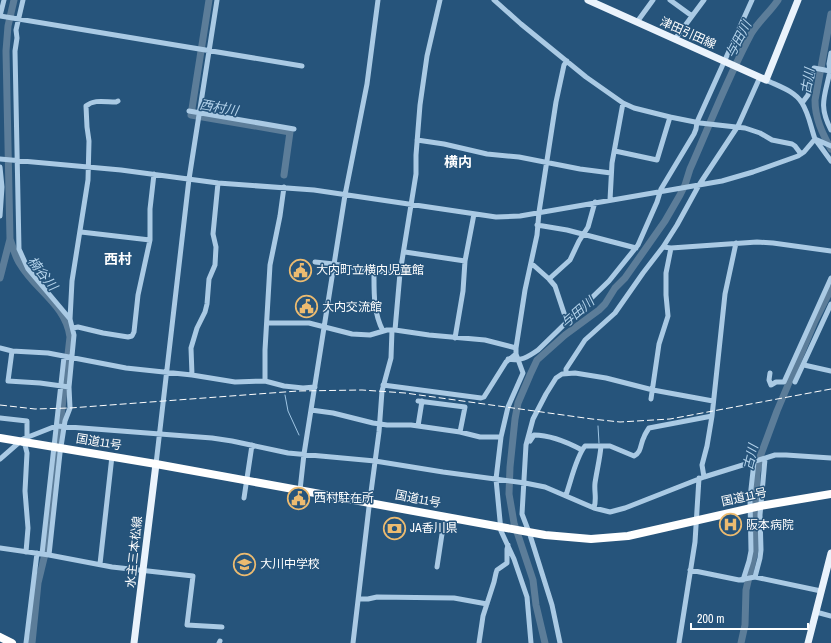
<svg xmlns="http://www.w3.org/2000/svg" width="831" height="643" font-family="'Archivo Narrow','Noto Sans JP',sans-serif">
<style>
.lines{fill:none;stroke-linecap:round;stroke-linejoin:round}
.stream{stroke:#9fc6e4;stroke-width:1}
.river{stroke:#5c7d99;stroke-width:7}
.minor{stroke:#aacae4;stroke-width:5}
.major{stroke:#eaf3fc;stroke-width:7}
.highway{stroke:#fff;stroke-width:8}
.rail{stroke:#fff;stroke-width:1;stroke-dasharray:7 3;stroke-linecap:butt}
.labels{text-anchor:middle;stroke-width:3;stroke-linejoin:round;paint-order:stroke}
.street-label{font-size:12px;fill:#fff;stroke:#26547b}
.poi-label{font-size:12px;fill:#fff;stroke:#26547b;text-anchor:start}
.water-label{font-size:13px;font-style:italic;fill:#b5d4ec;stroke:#26547b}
.quarter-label{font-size:14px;font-weight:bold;fill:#fff;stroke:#26547b}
</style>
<rect width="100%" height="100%" fill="#26547b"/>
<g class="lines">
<path class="stream" d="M285,395L288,411L299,435
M598,426L599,443"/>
<path class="river" d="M209,0L191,115L290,132L284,175
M831,14L815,100C815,118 822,133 831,149
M10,239C13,247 15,257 20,264C35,290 66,305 70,337L46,550L38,583L32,643
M0,278L10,239L6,51L8,26L14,0
M545,643L536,605L533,580L514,523L509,494L510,467L515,419L518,403L530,375L537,360L565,335L599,310L605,304L615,288L625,278L665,221L680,195L685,185L690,169C710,124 728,77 751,34C758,22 770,12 778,0
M741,643L745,625L746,590L756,547L755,525L757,473L760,457L777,411L815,321L831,289"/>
<path class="minor" d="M23,0L16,30L17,38L15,51L19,249L28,269L70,319
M494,0L521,24L586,77L623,103L634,108L670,117L700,123L745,128L760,133L772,140L792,144L795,146L801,154
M670,0L692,16
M0,16L302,66
M0,16L4,0
M637,22L653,0
M675,39L704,0
M830,71L829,64L831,53
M766,80C778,86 795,91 802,103C809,114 811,128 815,139L831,146
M802,103L808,95L814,68L830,71C825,96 818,105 831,130
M189,111L294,129
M417,140L444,144L487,154L519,157L580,169L611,173
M615,151L657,160L670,117
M0,159L121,170L218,183L314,190L496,217L520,216L722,181L753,172L798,156L804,152L815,139L831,161
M0,167L2,187L0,216
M610,200L612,163L623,103
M537,225L567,230L636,248
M81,232L150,240
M663,247L671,248L757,242L773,243L831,251
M405,252L465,261
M315,262L334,264L374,271L400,273
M531,263L549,279L555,286L567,322
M374,271C374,291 373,312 383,331
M549,279L570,260L579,241L588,227L595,202
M267,323H309L352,334L370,335L387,330H395L429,335L485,340L516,348
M73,328L78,327L103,333L128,337L132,336L134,332L138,295L150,240V209L154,174
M395,330L400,273L416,174V155L420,105L427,56L440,0
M455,338L463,291L465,261L474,214
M0,348L12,351
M508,359C520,362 528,357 538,350L609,281L638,245L657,202L661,189L694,134L696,129L697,122L752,0
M804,365L831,371
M566,373V369L585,340L615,313L643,273L663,247L677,225L699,185L738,126L760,77
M770,373L769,380L771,385L776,382H784L831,278
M192,375L191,348L197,328L205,312L207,304L209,279L215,265L216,247L213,234L218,183
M265,381V350L270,265L280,216L284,187
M795,382L831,304
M383,385L481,398L484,397L506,362L516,354
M69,387L40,383L8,381L12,351L48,353L126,368L192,375L235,382L265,381L284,386L303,388L315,387
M651,399L659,344L668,316L666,295V273L671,248
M418,401L465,407L460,432
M311,410L333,413L373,423L387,425H411L460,432L480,437H501
M0,418L27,421V437
M418,426L422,401
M530,441L534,435C551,435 567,442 582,450
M21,442L25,445L27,453L25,491L28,528L26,552
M0,459L23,439L56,426L212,438L232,441L288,453L375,461L443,472L525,483L545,487L594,508L610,512L625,508L704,477L775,455H786L831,458
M156,464L189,179L217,0
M704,477L702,465L707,446L712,416L725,294L736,243
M300,490L304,454L345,195L367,84L378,0
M566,495C571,481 576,457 585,446H610L634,456C642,452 640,444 644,437C645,434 647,431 649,428L712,416
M244,498L252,445
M594,508C597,499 594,492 595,483C597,470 600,458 601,446
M0,548L49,555L112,567L193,576L187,625L222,627
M42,554L64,357
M49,555L60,453L65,421L70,408L69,387L74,335L70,319L72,281L88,180L89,141L87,127L86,106C94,99 105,102 116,102L118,101
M100,564L112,456
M437,567L442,534L447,526L448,517
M690,570L739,580L755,577L821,591
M755,577L760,558L761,550L760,515L765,459
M743,580L749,561L751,551L750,498L754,462
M359,599H368L377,597L454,598L487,604
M816,612L831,616
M26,643L37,553
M219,643L220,641
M353,643L369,507L379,432L382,391L391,358L392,330
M479,643L483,616L494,582L496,573L497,570L507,563V549L508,545
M531,643L527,597L514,559L501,531L496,479L501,437L508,407L523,373L516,354V348L525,290L537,235L539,212L556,102L564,65L567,61
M560,643L552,605L530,535L522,514L526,445L533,419L546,394L556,378L562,374L575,373L606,378L653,390L713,401
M679,643L695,542L699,478"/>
<path class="major" d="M588,0L766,80L798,0
M134,643L156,464
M808,643L831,553"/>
<path class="highway" d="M0,438L156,464L545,535L591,539L628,536L760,506L831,494
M0,637L12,643"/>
<path class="rail" d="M0,405L35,409L70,408L298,391L362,390L405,393L592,419L620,422L670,419L831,389"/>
</g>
<defs>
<symbol id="civic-ring" viewBox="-11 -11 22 22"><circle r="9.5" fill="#26547b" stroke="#ecbb70" stroke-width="1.5"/><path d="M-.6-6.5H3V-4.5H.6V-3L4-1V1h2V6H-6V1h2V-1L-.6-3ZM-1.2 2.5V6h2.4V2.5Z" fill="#ecbb70"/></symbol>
<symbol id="hospital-ring" viewBox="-11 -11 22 22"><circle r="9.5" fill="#26547b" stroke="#ecbb70" stroke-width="1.5"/><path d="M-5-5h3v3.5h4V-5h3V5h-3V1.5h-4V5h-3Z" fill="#ecbb70"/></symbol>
<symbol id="bank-ring" viewBox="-11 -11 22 22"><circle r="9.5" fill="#26547b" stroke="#ecbb70" stroke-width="1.5"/><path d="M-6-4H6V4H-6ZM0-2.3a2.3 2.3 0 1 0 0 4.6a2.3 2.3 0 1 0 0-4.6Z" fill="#ecbb70"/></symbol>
<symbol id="school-ring" viewBox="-11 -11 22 22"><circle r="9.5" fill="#26547b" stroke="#ecbb70" stroke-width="1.5"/><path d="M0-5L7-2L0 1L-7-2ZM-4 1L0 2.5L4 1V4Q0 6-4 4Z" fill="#ecbb70"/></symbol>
</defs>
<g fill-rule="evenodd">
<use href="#civic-ring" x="288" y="258" width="25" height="25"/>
<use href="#civic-ring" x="294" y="294" width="25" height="25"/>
<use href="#civic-ring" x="286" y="486" width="25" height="25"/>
<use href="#hospital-ring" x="718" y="512" width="25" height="25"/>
<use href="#bank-ring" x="382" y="516" width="25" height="25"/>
<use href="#school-ring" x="232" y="552" width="25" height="25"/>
</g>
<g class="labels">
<g class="street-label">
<text transform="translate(688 33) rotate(24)" y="4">津田引田線</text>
<text transform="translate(99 442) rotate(9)" y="4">国道11号</text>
<text transform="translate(744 497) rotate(-12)" y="4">国道11号</text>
<text transform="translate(418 499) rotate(11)" y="4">国道11号</text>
<text transform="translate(134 552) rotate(-84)" y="4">水主三本松線</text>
</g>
<g class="poi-label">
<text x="316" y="274">大内町立横内児童館</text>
<text x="322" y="311">大内交流館</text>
<text x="314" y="502">西村駐在所</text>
<text x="746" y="529">阪本病院</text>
<text x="410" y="532">JA香川県</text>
<text x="260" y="568">大川中学校</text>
</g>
<g class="water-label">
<text transform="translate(738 39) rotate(-62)" y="5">与田川</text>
<text transform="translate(807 81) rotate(-81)" y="5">古川</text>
<text transform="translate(219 107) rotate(10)" y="5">西村川</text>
<text transform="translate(43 273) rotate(52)" y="5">楠谷川</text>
<text transform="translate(577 312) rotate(-41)" y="5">与田川</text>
<text transform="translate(750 457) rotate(-76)" y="5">古川</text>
</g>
<g class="quarter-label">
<text x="458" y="167">横内</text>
<text x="118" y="264">西村</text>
</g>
</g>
<path d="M691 623v6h117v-6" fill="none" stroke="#ffffff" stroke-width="2"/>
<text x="697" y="623" font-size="12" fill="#ffffff" stroke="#26547b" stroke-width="3" paint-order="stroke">200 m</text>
</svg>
